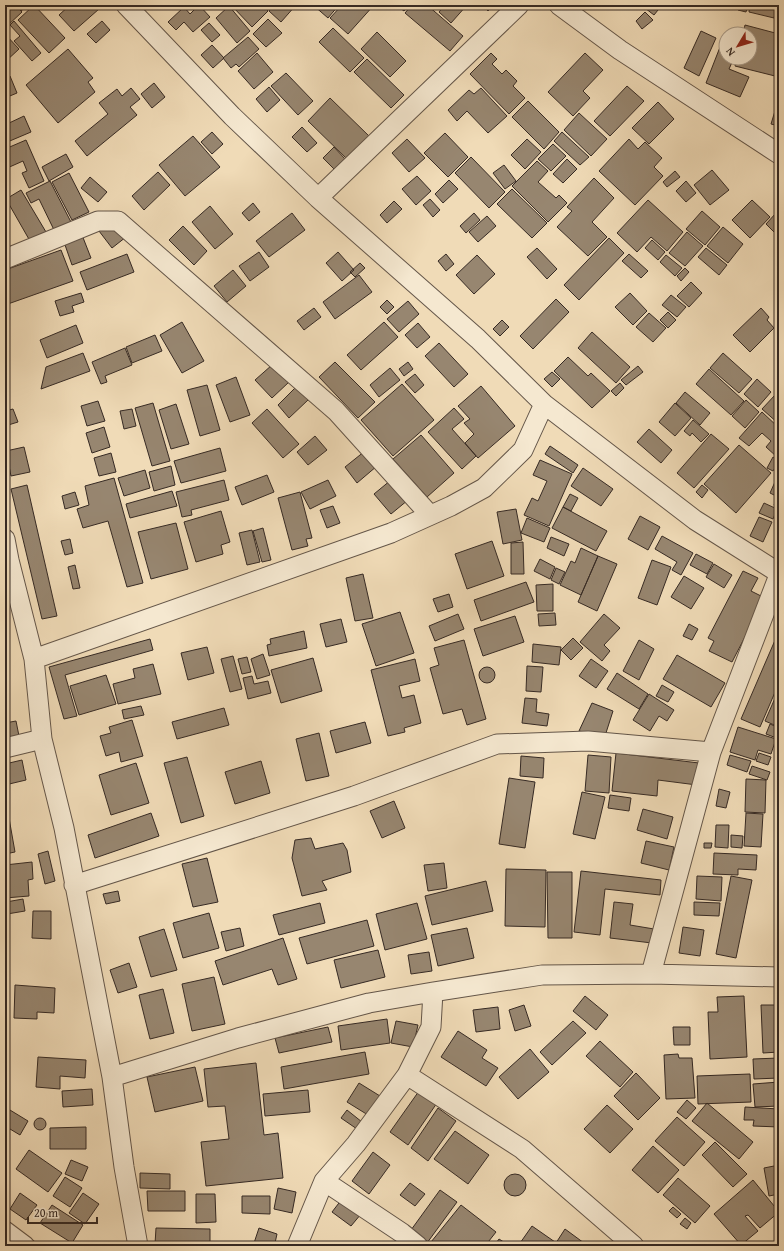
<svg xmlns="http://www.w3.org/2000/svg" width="784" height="1251" font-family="'Gentium Book Plus',serif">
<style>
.building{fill:#978670;stroke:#362a24}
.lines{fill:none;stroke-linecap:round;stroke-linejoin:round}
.minor-casing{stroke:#645649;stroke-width:21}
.minor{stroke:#f5e8d0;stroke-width:19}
</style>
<rect width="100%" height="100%" fill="#f0dbb7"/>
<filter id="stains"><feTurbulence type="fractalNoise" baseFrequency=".005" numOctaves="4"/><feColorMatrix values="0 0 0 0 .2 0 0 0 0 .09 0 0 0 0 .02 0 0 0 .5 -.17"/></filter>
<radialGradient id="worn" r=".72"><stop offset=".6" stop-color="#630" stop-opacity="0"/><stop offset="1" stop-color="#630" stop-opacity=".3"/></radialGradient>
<path class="building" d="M5,5H15L22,12L6,27Z
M16,5H28L21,11Z
M34,5L65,38L49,53L18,20Z
M70,5H96L99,9L74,31L59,15Z
M199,5L210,17L193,32L184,22L176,30L168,22L184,7L190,14Z
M231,5H263L268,11L252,27Z
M274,5H296L281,22L269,11Z
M313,5H339L328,18Z
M342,5H374L348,34L330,18Z
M396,5H409L404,11Z
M412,5H427L463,36L450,51L405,13Z
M433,5H441L438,9Z
M445,5H467L451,23L439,12Z
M482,5H493L488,11Z
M641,5H662L654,15Z
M739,5H748L746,12L738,10Z
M750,5H777L774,18L749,12Z
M229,6L250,31L237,43L216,18Z
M645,12L653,20L642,29L636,21Z
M268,19L282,33L266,47L253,34Z
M14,21L41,53L32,61L14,41L20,36L10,25Z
M102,21L110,30L96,43L87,34Z
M209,23L220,35L212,42L201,30Z
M745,25L779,34V77L735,66L737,58H750V34H743Z
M333,28L364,58L350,72L319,42Z
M701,31L716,38L699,76L684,68Z
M377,32L406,61L390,77L361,49Z
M5,34L19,49L5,62Z
M248,37L259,49L239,67L236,64L231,68L223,58Z
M722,42L726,44V58H734L729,69L749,77L740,97L706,83Z
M212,45L224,58L213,68L201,55Z
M68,49L93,78L88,82L95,92L58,123L26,85Z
M257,53L273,72L254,89L238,71Z
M491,53L497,59L492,64L502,74L506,70L517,81L513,86L525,98L509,114L470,74Z
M585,53L603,70L583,91L590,98L573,116L548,92Z
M367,59L404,95L391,108L354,72Z
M286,73L313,101L298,115L271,86Z
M10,76L17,93L5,98V78Z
M154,83L165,97L152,108L141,94Z
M627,86L644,101L610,136L594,121Z
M269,87L280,100L267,112L256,99Z
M131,88L140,99L130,107L137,115L87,156L75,141L108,114L99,103L117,89L122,96Z
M481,88L507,116L488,133L467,111L457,121L448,110L469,90L474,94Z
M330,98L369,136L347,159L308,121Z
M779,98V126L771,124Z
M528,101L559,132L544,149L512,117Z
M658,102L674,119L649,144L632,128Z
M579,113L607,139L591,156L564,130Z
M24,116L31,132L5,143V119L7,124Z
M302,127L317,143L307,152L292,137Z
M212,132L223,144L212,154L201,142Z
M562,132L589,157L580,165L554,141Z
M445,133L468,157L448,177L424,153Z
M193,136L220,167L185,196L159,165Z
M407,139L425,158L409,172L392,153Z
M527,139L541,152L525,169L511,155Z
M629,139L638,149L645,142L662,158L654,167L663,176L635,205L599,171Z
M26,140L44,181L29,188L22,173L27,171L23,161L5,169V149Z
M553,144L566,156L551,171L538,159Z
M334,147L345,159L334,169L323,158Z
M66,154L73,167L49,181L42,167Z
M471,157L505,192L489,208L455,173Z
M567,159L577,169L563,183L553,174Z
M537,161L548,171L538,182L556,198L559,195L567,203L548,222L512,186Z
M504,165L516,181L505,189L493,173Z
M712,170L729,190L710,205L694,185Z
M675,171L680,177L667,187L663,182Z
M158,172L170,185L144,210L132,196Z
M69,173L89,212L72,220L52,182Z
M417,176L431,191L416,205L402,189Z
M90,177L107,192L98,202L81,188Z
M594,178L614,198L592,222L607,237L588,256L557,227L572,211L567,207Z
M449,180L458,189L443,203L435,194Z
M50,181L72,224L55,232L39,199L31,203L26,193Z
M686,181L696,193L686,202L676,191Z
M512,189L547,223L532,238L497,204Z
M21,190L46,232L30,241L6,199Z
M430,199L440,210L433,217L423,205Z
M648,200L683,232L667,251L651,237L637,252L617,233Z
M752,200L770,217L750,238L732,220Z
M394,201L402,209L387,223L380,215Z
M253,203L260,212L249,221L242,213Z
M210,206L233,234L215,249L192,222Z
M5,211L9,219L5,221Z
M702,211L720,227L705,245L686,229Z
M292,213L305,230L269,257L256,241Z
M474,213L480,220L466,233L460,226Z
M776,213L779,216V237L766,224Z
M487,216L496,226L478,242L469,232Z
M116,225L126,237L112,248L99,231Z
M183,226L207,251L194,265L169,240Z
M723,227L743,244L728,263L707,246Z
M687,232L703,246L685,266L669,253Z
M82,235L91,258L72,265L64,242Z
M609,238L624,253L579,300L564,285Z
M652,240L665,252L658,260L645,248Z
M537,248L557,269L547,279L527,257Z
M706,248L727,265L719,275L698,257Z
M61,250L73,281L5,305V270Z
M259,252L269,267L250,281L239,266Z
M338,252L354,270L342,281L326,263Z
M127,254L134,272L87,290L80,272Z
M446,254L454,264L446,271L438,261Z
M629,254L648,271L641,278L622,261Z
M477,255L495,274L474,294L456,275Z
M666,255L682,268L675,276L660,262Z
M360,263L365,268L355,277L350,272Z
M685,268L689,272L681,281L677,276Z
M233,270L246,286L227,302L214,286Z
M359,275L372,292L335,319L323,302Z
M691,282L702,293L689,307L677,296Z
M779,290V298L775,294Z
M81,293L84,302L72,306L74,312L60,316L55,301Z
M630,293L647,311L633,325L615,307Z
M671,295L686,307L677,317L662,305Z
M556,299L569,312L533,349L520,336Z
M387,300L394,307L387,314L380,307Z
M408,301L419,314L399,332L387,319Z
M314,308L321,317L304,330L297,321Z
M761,308L769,317L767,320L774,328L750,352L733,335Z
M668,312L676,320L668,328L660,320Z
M649,313L666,328L653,342L636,327Z
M502,320L509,327L500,336L493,329Z
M182,322L204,361L182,373L160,335Z
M384,322L398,337L361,370L347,355Z
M418,323L430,337L417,348L405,335Z
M76,325L83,343L47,358L40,340Z
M592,332L630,367L616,383L578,348Z
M155,335L162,351L132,363L126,347Z
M439,343L468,374L454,387L425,356Z
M125,348L132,365L105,376L107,382L101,384L92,362Z
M83,353L90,371L41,389L46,367Z
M723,353L752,379L739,393L710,368Z
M568,357L588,376L591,373L610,391L592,408L554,371Z
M335,362L375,402L358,418L319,377Z
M408,362L413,369L404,376L399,369Z
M272,365L289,382L272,398L255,380Z
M638,366L643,372L626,385L621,380Z
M390,368L400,380L379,397L370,385Z
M709,369L744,401L731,415L696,384Z
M552,372L560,379L552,387L544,379Z
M415,374L424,385L415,393L405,382Z
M236,377L250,415L230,422L216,385Z
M757,379L771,392L758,407L744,394Z
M620,383L624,388L616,396L611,391Z
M402,384L434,420L393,456L361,420Z
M207,385L220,430L200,436L187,390Z
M481,386L515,426L478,458L465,443L474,434L464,423L470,419L458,406Z
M296,387L308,400L289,418L278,405Z
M685,392L710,413L700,425L676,403Z
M775,395L779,399V424L762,409Z
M746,400L759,412L745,428L732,416Z
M98,401L105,421L87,426L81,406Z
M153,403L170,461L152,466L135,408Z
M675,403L691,418L675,436L659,422Z
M176,404L189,444L171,449L159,410Z
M454,408L464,419L452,429L476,456L462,469L428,432Z
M13,409L18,422L5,426V411Z
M132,409L136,426L124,429L120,411Z
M267,409L299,444L283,458L252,423Z
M762,412L779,428V455L777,457L766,447L771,441L762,433L749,446L739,438Z
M693,420L709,434L701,442L692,433L690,436L684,431Z
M104,427L110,447L92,453L86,433Z
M649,429L672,450L661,463L637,442Z
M711,434L729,449L694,488L677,473Z
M421,435L454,473L427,497L393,459Z
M315,436L327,450L308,465L297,452Z
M739,445L771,473L736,513L704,484Z
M550,446L578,465L573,473L545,454Z
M24,447L30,472L11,476L6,451Z
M220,448L226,471L181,483L174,461Z
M365,451L377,466L357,483L345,467Z
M111,453L116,472L99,476L94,458Z
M773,457L779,461L773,471L767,468Z
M540,460L572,474L549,526L524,515L532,498L538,501L547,481L533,475Z
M171,466L175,485L154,491L149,472Z
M583,468L613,489L601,506L571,486Z
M145,470L150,488L124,496L118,478Z
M779,473V508L774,505L778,497L770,493Z
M267,475L274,492L242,505L235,487Z
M114,478L143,583L127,587L108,521L83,528L77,509L89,505L85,486Z
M224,480L229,500L191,510L192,515L182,517L176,492Z
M328,480L336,496L310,509L301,492Z
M391,480L408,500L391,514L374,494Z
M27,485L57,616L42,619L11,489Z
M702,485L708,490L702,498L696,492Z
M172,491L177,506L130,518L126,504Z
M75,492L79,505L65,509L62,496Z
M300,492L312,538L306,539L308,546L292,550L278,498Z
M570,494L578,498L571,511L563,507Z
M764,503L777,509L773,519L759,513Z
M333,506L340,523L327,528L320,510Z
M563,507L607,531L596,551L552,528Z
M516,509L522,540L503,544L497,512Z
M221,511L230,542L221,545L223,554L196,562L184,522Z
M640,516L660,527L648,550L628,539Z
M759,517L772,522L763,542L750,536Z
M527,518L550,528L544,542L521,533Z
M176,523L188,569L151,579L138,532Z
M263,528L271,560L262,562L253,531Z
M252,530L260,562L247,565L239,533Z
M662,536L693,553L681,575L672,570L677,562L655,549Z
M551,537L569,544L564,556L547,548Z
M70,539L73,553L65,555L61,541Z
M492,541L504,576L467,589L455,554Z
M523,542L524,574H511V543Z
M581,548L598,556L581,595L560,585L571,561L575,563Z
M696,554L713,563L707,574L690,565Z
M598,556L617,564L597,611L578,602Z
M540,559L555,567L550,579L534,571Z
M652,560L671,567L657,605L638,598Z
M714,564L732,575L724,588L706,577Z
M75,565L80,588L73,589L68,567Z
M556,568L565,572L559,584L551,580Z
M743,571L758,578L751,591L765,598L732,662L709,651L714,641L708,638Z
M363,574L373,618L355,621L346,578Z
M684,576L704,588L691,609L671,597Z
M526,582L534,602L481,621L474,600Z
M553,584V611H537L536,585Z
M449,594L453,607L438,612L433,599Z
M400,612L414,653L376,666L362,624Z
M555,613L556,625L539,626L538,614Z
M458,614L464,629L435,641L429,626Z
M604,614L620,628L604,645L610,651L602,661L580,642Z
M515,616L524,642L483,656L474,629Z
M341,619L347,642L326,647L320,624Z
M689,624L698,629L692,640L683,636Z
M304,631L307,648L269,656L267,645L271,644L270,639Z
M779,631V683L760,727L741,719Z
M573,638L583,648L571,660L561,650Z
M150,639L153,650L65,675L77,716L64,719L49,667Z
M464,640L486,719L467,725L462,709L443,714L430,668L439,665L434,648Z
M639,640L654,649L639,680L623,671Z
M533,644L561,647L559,665L532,662Z
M207,647L214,673L188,680L181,653Z
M263,654L270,675L257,679L251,659Z
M677,655L725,683L711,707L663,679Z
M233,656L242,689L230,692L221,659Z
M247,657L251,672L242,674L238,659Z
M313,658L322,691L281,703L271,670Z
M415,659L420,681L399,686L402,698L414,695L421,723L404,728L405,732L388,736L371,670Z
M591,659L608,671L596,688L579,676Z
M153,664L161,694L118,704L113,684L135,678L133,669Z
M527,666L543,667L541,692L526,691Z
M479 675a8 8 0 1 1 16 0a8 8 0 1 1-16 0Z
M617,673L648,694L639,709L607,689Z
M106,675L116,704L79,715L70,686Z
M252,676L254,684L268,681L271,693L248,699L243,678Z
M662,685L674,692L668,702L656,696Z
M779,689V727L765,721Z
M649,694L674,710L667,721L659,716L650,731L633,720Z
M525,698L537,699L536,712L549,714L547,726L522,723Z
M592,703L613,711L605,736L579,731Z
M141,706L144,715L124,719L122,710Z
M224,708L229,725L177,739L172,722Z
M132,720L143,756L121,762L119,752L106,756L100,736L111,733L109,727Z
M16,721L20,741L7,744L5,734V723Z
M365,722L371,743L336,753L330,731Z
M770,724L779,728V739L766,734Z
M738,727L776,739L771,754L758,750L755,760L730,752Z
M319,733L329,776L306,781L296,739Z
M616,753L699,763L697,785L658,780L657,796L612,791Z
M759,753L771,757L768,765L756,761Z
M588,755L611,757L609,793L585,791Z
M730,755L751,761L747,772L727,765Z
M521,756L544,758L543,778L520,776Z
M187,757L204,816L181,823L164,763Z
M22,760L26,780L5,785V764Z
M261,761L270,793L235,804L225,772Z
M136,763L149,803L111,815L99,775Z
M752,766L770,772L767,780L749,774Z
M509,778L535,782L525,848L499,844Z
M746,779L766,780L765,813L745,812Z
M719,789L730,792L726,808L716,806Z
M582,792L605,797L595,839L573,834Z
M610,795L631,798L629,811L608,808Z
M394,801L405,828L382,838L370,811Z
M643,809L673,817L667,839L637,830Z
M151,813L159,836L95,858L88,835Z
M746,813L763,814L761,847L744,846Z
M9,818L15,852L5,854V819Z
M716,825H729L728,848L715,847Z
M731,835L743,836L742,848L731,847Z
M311,838L315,849L343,843L347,850L351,872L322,881L327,890L302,896L292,858L295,840Z
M646,841L674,847L669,870L641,863Z
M704,843H712L711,848H704Z
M48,851L55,881L45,884L38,854Z
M714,853L757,855L756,870L738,869V875L713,874Z
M207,858L218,902L193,907L182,864Z
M32,862L33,879L28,880L29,896L5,898V865Z
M444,863L447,888L428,891L424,865Z
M506,869L546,870L545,927L505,926Z
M581,871L661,880L660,895L605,889L600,935L574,932Z
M547,872H572V938H548Z
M697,876L722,877L721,901L696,899Z
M731,876L752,880L736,958L716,954Z
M486,881L493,911L432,925L425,896Z
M118,891L120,901L106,904L103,894Z
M23,899L25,911L7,914L6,902Z
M614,902L633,904L630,925L654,929L652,943L610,938Z
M694,902L720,903L719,916L694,915Z
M320,903L325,923L279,935L273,915Z
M417,903L427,939L385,950L376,914Z
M33,911H51V939L32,938Z
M209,913L219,948L183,958L173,923Z
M367,920L374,946L307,964L299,938Z
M683,927L704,930L700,956L679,953Z
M240,928L244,946L226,951L221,932Z
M467,928L474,958L438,966L431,935Z
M164,929L177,970L151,977L139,937Z
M283,938L297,979L278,985L272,969L223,985L215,961Z
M378,950L385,977L341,988L334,960Z
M429,952L432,971L411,974L408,955Z
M129,963L137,987L118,993L110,970Z
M214,977L225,1024L192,1031L182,984Z
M15,985L55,988L54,1013L37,1012V1019L14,1018Z
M163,989L174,1033L150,1039L139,995Z
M585,996L608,1015L596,1030L573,1011Z
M744,996L747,1057L710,1059L708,1012H718L717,997Z
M524,1005L531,1026L515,1031L509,1010Z
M761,1005H779V1052L763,1053Z
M498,1007L500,1029L476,1032L473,1010Z
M387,1019L390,1043L341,1050L338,1026Z
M396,1021L418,1025L413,1047L391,1043Z
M573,1021L586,1033L552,1065L540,1052Z
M328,1027L332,1042L279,1053L275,1038Z
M673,1027H690V1045H674Z
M458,1031L487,1050L482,1058L498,1068L486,1086L441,1057Z
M600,1041L633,1072L620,1087L586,1056Z
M530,1049L549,1072L518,1099L499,1077Z
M365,1052L369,1074L284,1089L281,1067Z
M678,1054L679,1058H692L695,1098L666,1099L664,1055Z
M38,1057L86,1060L85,1078L60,1076V1089L36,1087Z
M779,1058V1078L754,1079L753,1059Z
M256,1063L264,1135L278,1133L283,1178L206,1186L201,1142L229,1139L225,1106L208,1107L204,1069Z
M195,1067L203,1101L155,1112L147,1077Z
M636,1073L660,1098L638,1120L614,1096Z
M750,1074L751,1102L698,1104L697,1076Z
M779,1082V1106L755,1107L753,1084Z
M359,1083L380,1096L368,1115L347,1102Z
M92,1089L93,1105L63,1107L62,1091Z
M308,1090L310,1112L265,1116L263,1094Z
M419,1091L437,1103L408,1145L390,1132Z
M687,1100L696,1108L686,1119L677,1112Z
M707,1103L753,1142L739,1159L692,1121Z
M607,1105L633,1129L610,1153L584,1129Z
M5,1107L28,1121L20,1135L5,1126Z
M745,1107L779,1109V1127L753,1126L754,1120H744Z
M438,1108L456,1121L428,1161L411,1148Z
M347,1110L362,1122L357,1129L341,1118Z
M677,1117L705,1142L684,1166L655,1141Z
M34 1124a6 6 0 1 1 12 0a6 6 0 1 1-12 0Z
M86,1127V1149H50V1128Z
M455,1131L489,1155L468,1184L434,1159Z
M715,1142L747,1174L733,1187L702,1155Z
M653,1146L679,1170L658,1193L632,1170Z
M29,1150L62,1173L48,1192L16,1169Z
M373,1152L390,1165L369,1194L352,1181Z
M71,1160L88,1167L82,1181L65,1174Z
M779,1165V1194L769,1196L764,1168Z
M140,1173L170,1174V1189L140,1188Z
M504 1185a11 11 0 1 1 22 0a11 11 0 1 1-22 0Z
M65,1177L82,1188L70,1207L53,1196Z
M678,1178L710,1206L695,1223L663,1195Z
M753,1180L779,1212L760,1228L748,1215L745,1216L758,1231L741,1245L714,1214Z
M410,1183L425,1194L415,1206L400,1195Z
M278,1188L296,1192L292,1213L274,1209Z
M440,1190L457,1202L427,1243L411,1230Z
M147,1191H185V1211H148Z
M20,1193L37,1205L26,1220L10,1209Z
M83,1193L99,1204L85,1224L69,1213Z
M196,1194H215L216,1222L196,1223Z
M242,1196H270V1214L242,1213Z
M342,1199L361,1214L351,1226L332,1212Z
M52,1205L83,1225L72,1243L40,1223Z
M461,1205L496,1232L485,1246H435L431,1242Z
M673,1207L681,1214L677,1218L669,1211Z
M685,1218L691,1223L687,1229L680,1224Z
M532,1226L555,1242L552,1246H518Z
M156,1228L210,1229V1245L155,1244Z
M259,1228L277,1234L275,1243L279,1244L278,1246H253Z
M565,1229L584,1243L582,1246H554Z
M499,1239L510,1246H494Z"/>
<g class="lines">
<defs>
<path id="minor" d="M126,5L232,116L318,198L478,339L544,404L695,520L779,573
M559,5L620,50L779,154
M318,198L519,5
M5,259L98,221H118L336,411L430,515
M5,539L9,560L34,659L42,739L64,828L112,1077L124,1167L138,1246
M34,659L391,533L451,506L484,488L523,450L544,404
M5,748L42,739
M74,885L354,796L497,744L588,741L711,752
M651,974L711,752L779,575
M407,1075L522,1149L634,1246
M112,1077L238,1038L369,1003L433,992L542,975L651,974L779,977
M324,1181L402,1233L418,1246
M5,1231L25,1246
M297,1246L324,1181L356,1144L407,1075L431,1027L433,992"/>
</defs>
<use href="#minor" class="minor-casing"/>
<use href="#minor" class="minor"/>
</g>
<rect width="784" height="1251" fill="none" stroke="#f0dbb7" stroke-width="20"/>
<rect x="6" y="6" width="772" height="1239" fill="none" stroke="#362a24" stroke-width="2"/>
<rect x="10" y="10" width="764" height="1231" fill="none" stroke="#362a24"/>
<g transform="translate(738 46) rotate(232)"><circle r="19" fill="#f5e8d0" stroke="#a99c8b"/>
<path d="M0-3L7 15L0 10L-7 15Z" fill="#8f2418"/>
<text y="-6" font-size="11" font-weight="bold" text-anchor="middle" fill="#362a24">N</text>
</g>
<path d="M28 1217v6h69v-6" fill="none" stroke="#362a24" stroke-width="2"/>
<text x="34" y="1217" font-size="12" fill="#362a24" stroke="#f5e8d0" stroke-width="3" paint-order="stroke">20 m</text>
<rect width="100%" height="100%" filter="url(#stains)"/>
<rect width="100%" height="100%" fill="url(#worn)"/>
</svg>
